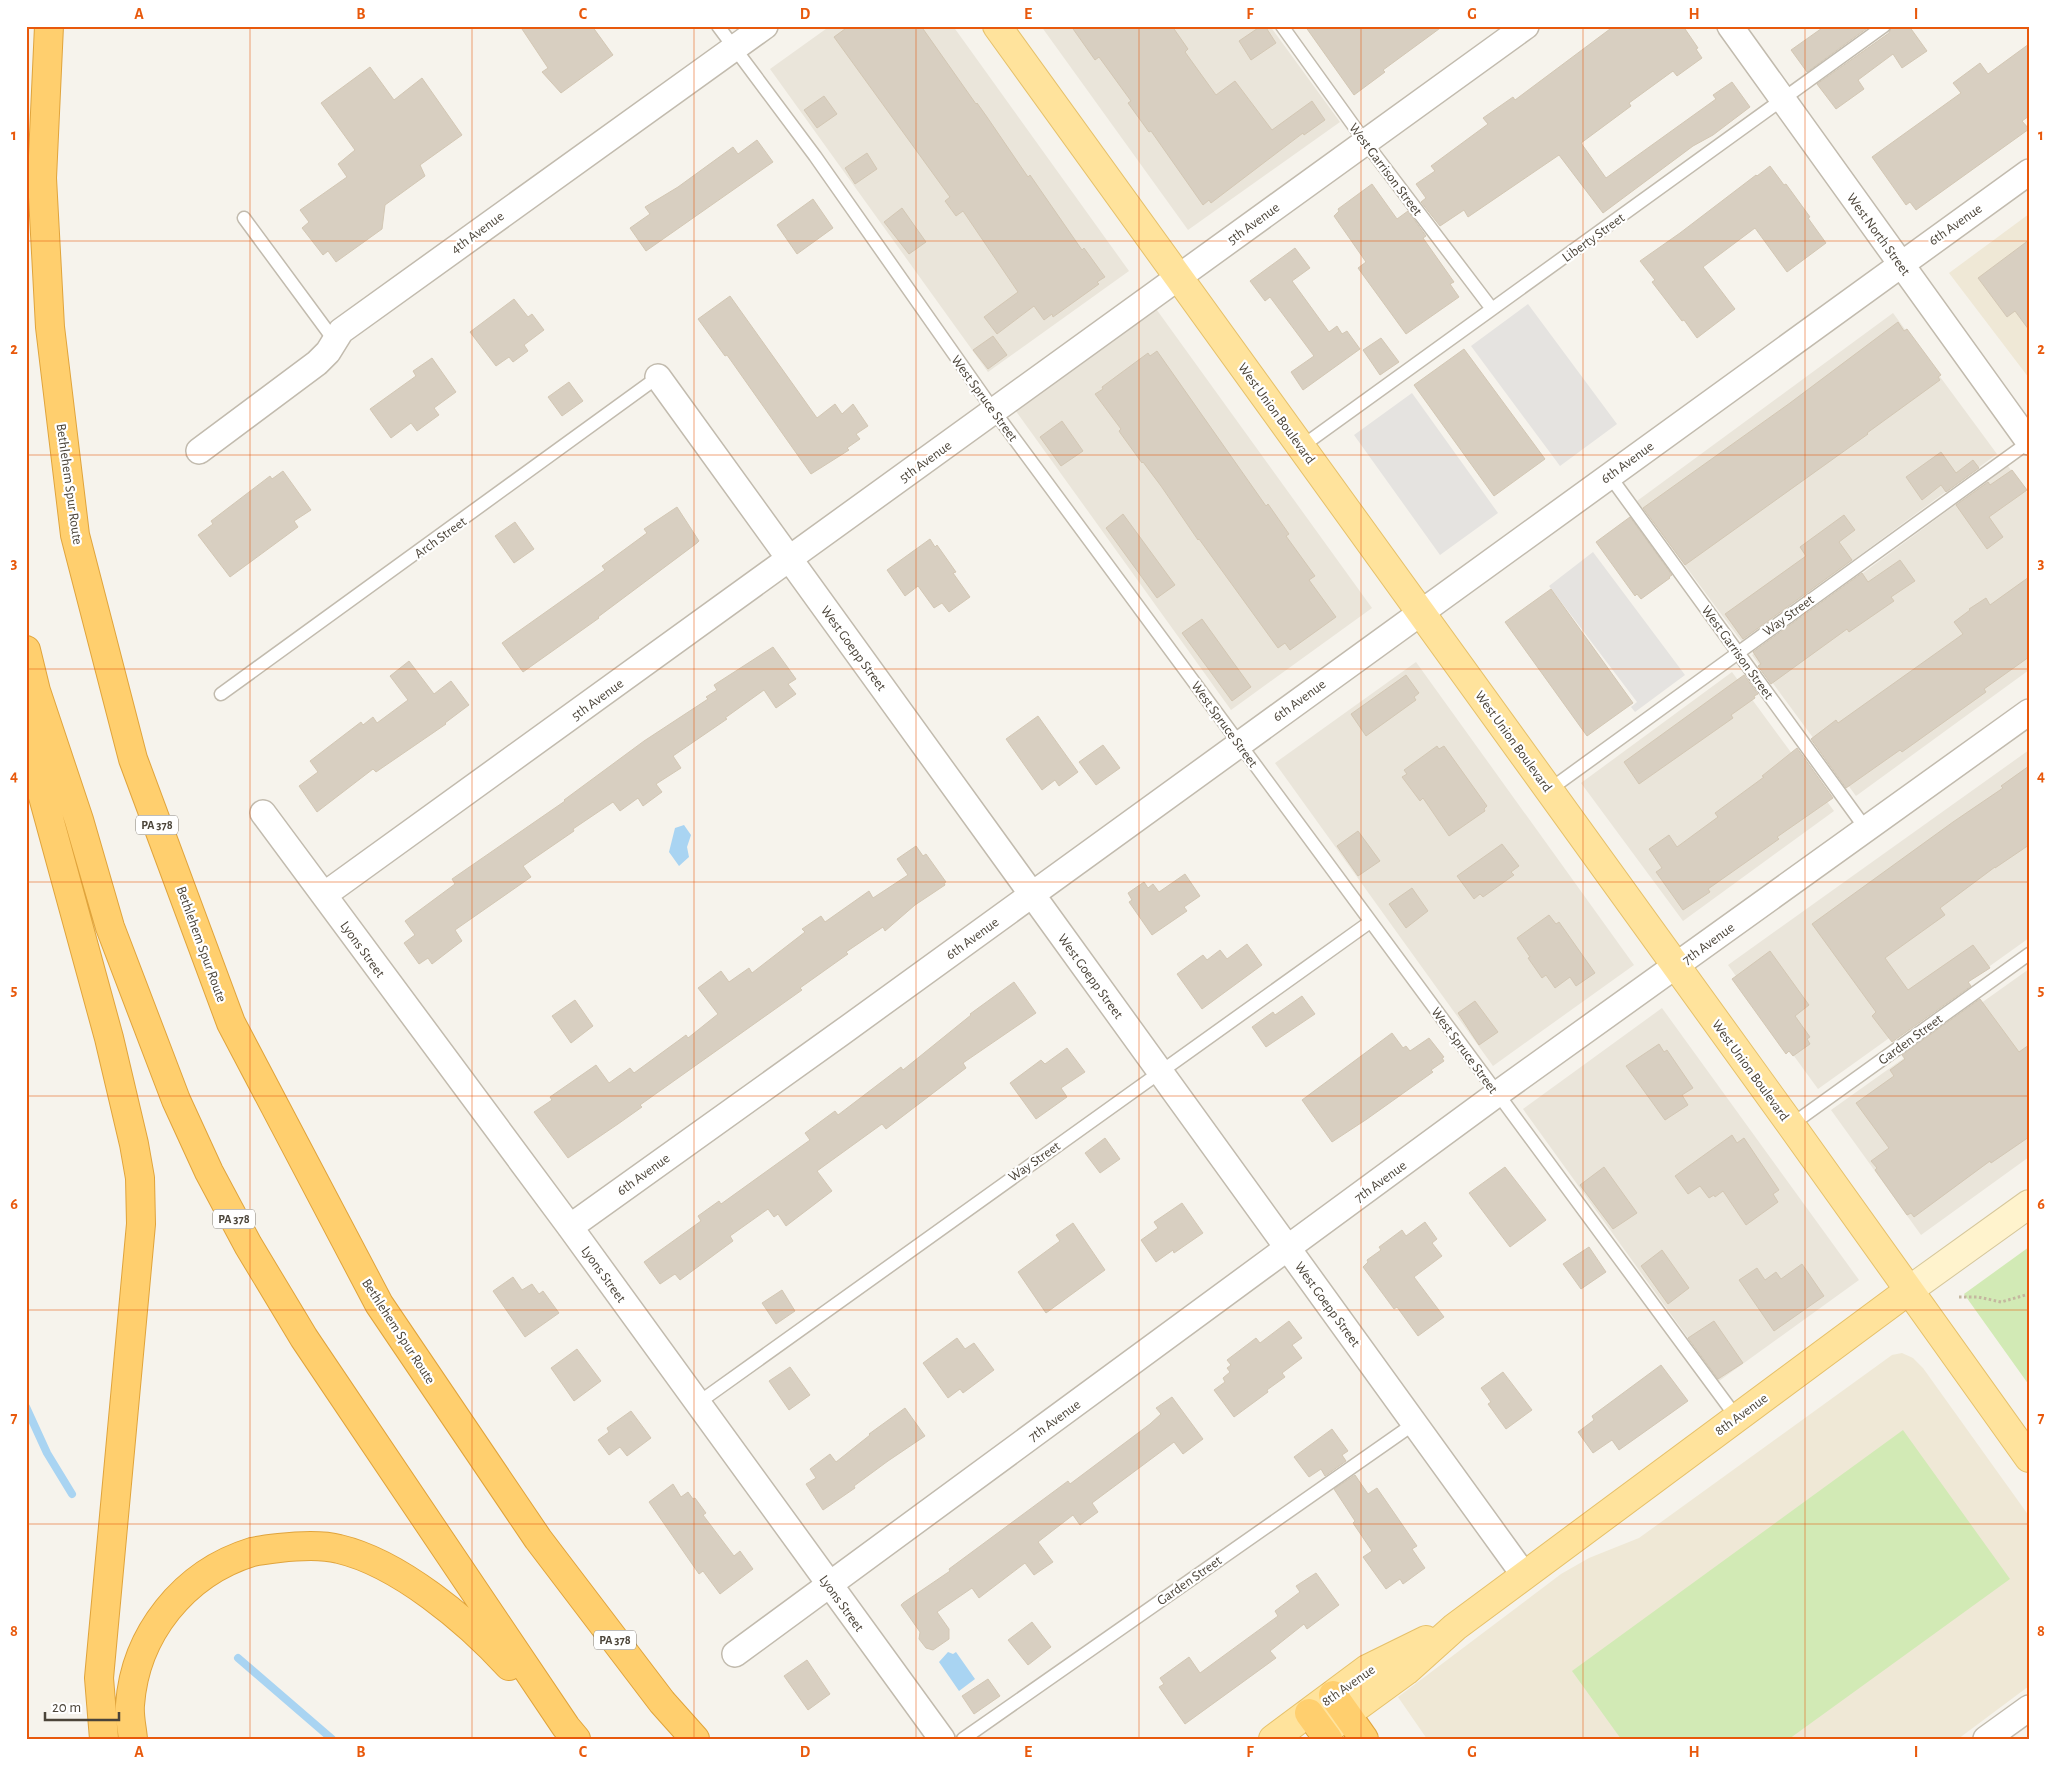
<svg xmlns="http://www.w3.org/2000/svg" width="2055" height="1765" font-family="'Alegreya Sans',sans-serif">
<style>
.residential{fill:#eae5da}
.education{fill:#efe8d6}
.green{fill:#d2eab5}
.parking{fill:#e5e3e0}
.water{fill:#a9d4f2}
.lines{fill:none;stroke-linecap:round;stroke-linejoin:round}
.stream{stroke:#a9d4f2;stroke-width:8}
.building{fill:#d8cfc1;stroke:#d3c7b4}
.lane-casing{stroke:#c2bbae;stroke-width:15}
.street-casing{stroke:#c2bbae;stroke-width:28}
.secondary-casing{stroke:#d6c79b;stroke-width:30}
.primary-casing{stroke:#e6c16a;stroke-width:30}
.highway-casing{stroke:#e0a43c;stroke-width:30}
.path{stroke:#c4b79f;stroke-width:3;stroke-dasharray:2.5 2.5;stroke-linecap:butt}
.lane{stroke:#fff;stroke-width:12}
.street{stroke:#fff;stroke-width:25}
.secondary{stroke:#fff3cd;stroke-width:28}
.primary{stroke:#ffe39c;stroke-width:28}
.highway{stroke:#ffcf6e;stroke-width:28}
.grid{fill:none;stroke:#e8590c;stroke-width:1;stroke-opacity:0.55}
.labels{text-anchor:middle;stroke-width:4.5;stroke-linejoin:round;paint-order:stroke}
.shield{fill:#fff;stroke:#817c74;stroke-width:1}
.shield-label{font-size:12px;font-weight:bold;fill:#4b4439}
.street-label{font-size:14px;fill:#4b4439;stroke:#fff}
.neatline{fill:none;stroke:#e8590c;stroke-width:2}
.grid-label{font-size:16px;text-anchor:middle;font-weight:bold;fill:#e8590c}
</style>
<rect width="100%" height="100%" fill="#f6f3ec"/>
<path class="residential" d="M830,26H953L1129,271L988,372L770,69Z
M1041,26H1270L1340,122L1188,230Z
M1154,306L1372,608L1231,710L1013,407Z
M1893,313L1997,454L1742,642L1637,501Z
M2008,466L2029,495V670L1856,796L1752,655Z
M1416,662L1634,965L1493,1066L1275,763Z
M1732,672L1834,811L1683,921L1581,783Z
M2029,750V938L1818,1089L1728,965Z
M2029,969V1157L1921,1235L1831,1110Z
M1662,1008L1859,1280L1719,1381L1523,1109Z"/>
<path class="education" d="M2029,214V378L1949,273Z
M1902,1353L1913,1358L1923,1368L2029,1516V1686L1958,1739H1427L1398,1697L1561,1574L1589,1558L1639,1538L1892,1355Z"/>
<path class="green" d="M2029,1247V1385L1964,1294Z
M1903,1430L2010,1579L1789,1739H1621L1572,1671Z"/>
<path class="parking" d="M1528,304L1617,424L1560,466L1471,346Z
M1412,393L1498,513L1440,555L1354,435Z
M1593,552L1685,675L1635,712L1631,707L1637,702L1549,586Z"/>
<path class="water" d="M684,825L691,835L687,847L689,857L679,866L669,852L675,828Z
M948,1652L953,1654L956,1652L975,1679L959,1691L939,1662Z"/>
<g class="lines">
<path class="stream" d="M26,1407L47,1453L72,1494
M238,1658L332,1739"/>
</g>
<path class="building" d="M520,26H592L613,55L561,93L542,72L548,68Z
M849,26H921L976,104L977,103L987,117L1028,177L1030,175L1082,250L1084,248L1105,277L1097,282L1099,284L1053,317L1052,314L1044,320L1034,306L997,334L984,317L1018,292L963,211L956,216L945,201L950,197L834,37Z
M1071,26H1172L1188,49L1185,52L1216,95L1235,81L1272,130L1312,101L1325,120L1304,135L1303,133L1211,203L1209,200L1203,205L1151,131L1149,132L1128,103L1131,101L1099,57L1095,60Z
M1261,26H1265L1276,43L1251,60L1239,41Z
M1305,26H1443L1383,70L1385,72L1354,95Z
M1614,26H1683L1698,48L1696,49L1702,58L1677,76L1673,71L1629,103L1631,106L1581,143L1606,178L1716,99L1713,95L1732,82L1750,107L1713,135L1693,146L1603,213L1559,155L1468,217L1464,210L1440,226L1421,202L1426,198L1416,184L1435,171L1431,166L1488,124L1483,118L1513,97L1515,100Z
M1825,26H1870L1807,72L1791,50Z
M1892,26H1909L1927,51L1902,68L1893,54L1858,80L1864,89L1836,109L1817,84L1889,33Z
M2029,44V116L2022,121L2029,129L1916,210L1910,202L1906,205L1872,157L1961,93L1953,83L1980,63L1988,74Z
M370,67L394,100L422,78L462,135L420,165L425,176L385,205L382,229L336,262L328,251L323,255L302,228L309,222L300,210L347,177L338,164L355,150L321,103Z
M824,96L837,114L817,128L804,110Z
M757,140L773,162L646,251L630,228L650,214L645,207L678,187L733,147L738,154Z
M867,153L877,169L855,184L845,168Z
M1770,166L1784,185L1786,184L1810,217L1808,218L1826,243L1787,272L1755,228L1703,267L1735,309L1697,338L1684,320L1682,321L1652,282L1655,280L1640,261L1680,233L1756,175L1757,176Z
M1372,184L1397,219L1408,211L1426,236L1423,238L1454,282L1450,284L1459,297L1406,334L1358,268L1366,262L1334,216L1339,211L1338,209Z
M813,199L833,228L797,254L777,225Z
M902,208L926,242L909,254L884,222Z
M2029,240V330L2015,311L2007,317L1978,278Z
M1295,248L1310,268L1292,281L1329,332L1337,326L1342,334L1347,331L1360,349L1303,390L1291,372L1314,356L1270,297L1265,301L1250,281Z
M730,296L817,418L835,404L842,414L853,404L868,426L856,434L860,439L847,448L849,450L811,474L727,355L725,356L698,319Z
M514,299L528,317L532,314L544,330L524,345L528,351L513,362L509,357L496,366L470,332Z
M1898,322L1904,331L1907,329L1941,375L1938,377L1940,380L1867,433L1868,434L1685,565L1643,508L1790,403Z
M993,336L1007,355L988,369L973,350Z
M1381,338L1399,362L1380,375L1363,350Z
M1464,349L1545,459L1494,496L1414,385Z
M1157,351L1266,506L1268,504L1289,534L1286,536L1315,576L1309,580L1336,617L1290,650L1285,643L1278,648L1199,539L1198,540L1161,486L1143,462L1142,463L1121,434L1119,431L1121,429L1095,394L1103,389L1102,387L1148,353L1150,356Z
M432,358L456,392L434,408L439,415L417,431L411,423L391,438L370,409L416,376L413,371Z
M569,382L583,401L562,416L548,397Z
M1062,421L1083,451L1061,466L1040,437Z
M1941,452L1956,473L1973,460L1979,468L1946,492L1941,485L1922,500L1906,477Z
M2012,470L2027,490L1989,517L2003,537L1987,549L1956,505L1988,482L1990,485Z
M283,471L311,510L294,521L298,527L230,577L198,535L213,524L211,521L270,476L272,479Z
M677,507L699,541L697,543L598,617L599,618L523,672L502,643L605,570L602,566L647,533L644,529Z
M1123,514L1175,585L1157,598L1106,528Z
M1844,515L1855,530L1839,542L1852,560L1743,639L1725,614L1806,556L1800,547Z
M1630,517L1672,575L1669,577L1670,578L1641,599L1637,594L1635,596L1596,542Z
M515,522L534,549L514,563L495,536Z
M930,539L935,547L937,545L956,572L953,573L970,597L949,612L942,603L934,608L918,586L905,596L887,570Z
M1900,560L1915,581L1891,597L1894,601L1849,632L1847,629L1771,684L1758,666L1761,664L1753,652L1862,573L1868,582Z
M2029,577V657L1984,689L1986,692L1902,752L1900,750L1846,788L1811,739L1836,720L1838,723L1963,634L1954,622L1970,610L1969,609L1986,598L1990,605Z
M1551,589L1633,703L1587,736L1505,622Z
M1202,619L1251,687L1232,701L1182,633Z
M773,647L796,679L788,684L796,694L776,708L764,690L725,718L727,719L673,756L681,768L656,784L662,792L643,806L638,798L620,811L613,802L573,829L574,831L523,866L531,877L455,930L462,941L432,964L428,958L419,964L404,943L415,935L405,921L455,884L452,879L565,801L564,800L644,741L708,699L706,697L717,690L714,685Z
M409,661L434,694L451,681L469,705L445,723L446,724L376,772L373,769L317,812L299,786L318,772L310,761L361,722L363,725L373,717L377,723L408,700L390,676Z
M1406,675L1419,693L1414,697L1416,700L1366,736L1351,714Z
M1744,675L1758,694L1754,696L1755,698L1731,715L1733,718L1639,784L1624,762Z
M1038,716L1078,772L1059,786L1055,780L1042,790L1006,739Z
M1103,745L1120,768L1096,785L1079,762Z
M1437,746L1439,749L1444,746L1487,806L1484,809L1485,811L1449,836L1423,798L1420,801L1402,777L1407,774L1404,770Z
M1797,748L1833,798L1777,837L1779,839L1708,889L1710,892L1683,910L1656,872L1662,868L1649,849L1669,835L1677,847L1718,817L1715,813L1764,777L1762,776Z
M2029,766V845L1995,868V867L1940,908L1945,915L1885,958L1908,990L1973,945L1990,968L1968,982L1971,986L1892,1042L1872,1016L1876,1012L1812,924L1953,822L2003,788L2001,786Z
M1358,831L1380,861L1358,876L1337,846Z
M1502,844L1519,866L1511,872L1514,875L1483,897L1480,894L1474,899L1457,876Z
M916,846L923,856L926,854L946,882L944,883L945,885L915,905L885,931L883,927L846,952L848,954L845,956L800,988L802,990L640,1105L642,1107L618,1124L568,1158L534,1112L552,1100L550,1097L596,1065L609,1083L630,1068L634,1073L686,1035L688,1038L718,1014L698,988L721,971L729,982L749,968L752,973L805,932L802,929L821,916L825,922L869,891L873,898L908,875L897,859Z
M1185,874L1200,896L1184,907L1187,911L1152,935L1129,902L1132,900L1128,893L1144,882L1148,888L1153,884L1159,892Z
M1412,888L1428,911L1406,928L1389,904Z
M1549,915L1556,924L1559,922L1595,973L1576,986L1570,977L1555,988L1546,975L1542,978L1528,958L1530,957L1517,938Z
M1247,944L1262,965L1202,1009L1177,974L1203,955L1207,960L1220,950L1227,959Z
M1770,951L1809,1005L1795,1016L1810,1037L1807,1039L1810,1044L1793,1056L1789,1051L1786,1054L1732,979Z
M1014,982L1036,1013L963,1063L966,1068L886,1129L882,1124L817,1171L832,1191L786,1226L778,1214L774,1217L768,1209L730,1236L733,1241L680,1280L675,1274L660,1284L644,1262L701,1221L698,1216L719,1201L721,1204L810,1140L805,1133L835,1111L838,1115L901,1067L903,1070L971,1015L970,1014Z
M1302,996L1315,1014L1266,1047L1252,1027L1273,1012L1275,1015Z
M1980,999L2019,1052L2029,1045V1137L1991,1163L1990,1161L1914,1217L1911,1213L1907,1215L1875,1170L1877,1168L1871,1161L1889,1148L1856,1103L1894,1076L1890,1070L1905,1059L1902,1055Z
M575,1000L593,1026L571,1043L552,1016Z
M1475,1001L1498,1032L1479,1045L1458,1013Z
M1392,1033L1403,1048L1406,1046L1410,1051L1429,1038L1444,1057L1442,1058L1444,1061L1431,1070L1433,1072L1367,1119L1332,1142L1302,1100Z
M1659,1044L1664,1052L1667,1050L1693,1088L1682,1095L1688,1105L1665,1120L1626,1066Z
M1067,1048L1085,1072L1061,1088L1067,1097L1036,1119L1010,1083L1041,1060L1045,1064Z
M1732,1135L1737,1143L1744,1138L1779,1190L1773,1194L1778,1202L1746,1225L1723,1191L1715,1197L1714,1195L1709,1198L1700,1186L1688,1194L1675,1176Z
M1105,1138L1120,1159L1100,1173L1085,1153Z
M1505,1167L1546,1220L1510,1247L1469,1193Z
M1604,1167L1637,1213L1613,1229L1580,1185Z
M1182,1203L1203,1233L1174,1253L1173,1250L1156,1262L1141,1240L1158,1228L1154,1222Z
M1425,1222L1437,1239L1432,1243L1442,1256L1414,1277L1444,1317L1418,1336L1397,1307L1394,1309L1363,1267L1368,1262L1367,1260L1381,1250L1379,1247L1402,1230L1406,1236Z
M1073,1223L1105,1270L1046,1313L1018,1272L1060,1241L1056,1235Z
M1589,1247L1606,1272L1581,1289L1563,1264Z
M1662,1250L1689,1288L1668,1304L1641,1266Z
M1802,1264L1824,1296L1774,1331L1739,1280L1757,1268L1765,1280L1776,1272L1781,1279Z
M513,1277L522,1290L532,1284L539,1294L543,1291L559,1313L525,1337L493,1291Z
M782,1290L795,1311L776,1324L762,1303Z
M1289,1321L1302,1338L1292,1345L1302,1358L1282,1373L1285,1377L1267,1390L1268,1392L1234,1417L1214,1390L1225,1382L1223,1378L1230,1372L1227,1368L1231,1365L1227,1360L1256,1338L1260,1343Z
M1714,1321L1743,1363L1718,1379L1688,1338Z
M957,1338L965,1349L974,1343L994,1370L963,1393L960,1389L948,1398L923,1363Z
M577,1349L601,1381L574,1401L551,1368Z
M1661,1365L1688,1401L1619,1450L1612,1440L1593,1453L1578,1432L1594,1420L1592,1416Z
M790,1367L810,1395L789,1410L769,1381Z
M1503,1372L1532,1410L1506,1429L1488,1404L1491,1402L1481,1388Z
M1172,1397L1203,1439L1183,1454L1174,1442L1092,1503L1098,1512L1080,1525L1073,1515L1038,1542L1053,1562L1034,1575L1025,1563L979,1598L972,1588L937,1612L949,1629V1639L933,1650L926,1648L919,1639L920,1632L901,1605L903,1603L950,1571L949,1569L1068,1481L1070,1484L1150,1424L1161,1414L1156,1408Z
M905,1408L925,1436L888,1461L854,1486L855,1488L823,1510L806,1484L816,1478L810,1469L830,1454L836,1462L870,1435L869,1434Z
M631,1411L651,1438L627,1456L620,1447L609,1455L598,1440L609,1432L607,1428Z
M1332,1429L1348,1451L1342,1455L1346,1461L1325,1476L1321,1469L1309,1477L1294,1457Z
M1355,1475L1368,1494L1377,1488L1417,1546L1412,1549L1425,1568L1403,1584L1400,1579L1386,1589L1363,1557L1372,1551L1353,1523L1355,1521L1334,1489Z
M673,1484L681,1497L688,1492L693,1499L695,1498L706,1513L703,1515L734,1556L740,1551L753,1569L720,1594L703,1571L699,1574L649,1502Z
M1316,1573L1339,1605L1307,1629L1304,1624L1270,1651L1276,1658L1185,1724L1159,1687L1164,1684L1160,1678L1189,1657L1200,1673L1278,1616L1275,1611L1300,1592L1296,1586Z
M1032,1622L1051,1647L1028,1665L1008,1640Z
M807,1660L830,1694L808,1710L784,1676Z
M988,1679L1000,1696L974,1714L962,1696Z"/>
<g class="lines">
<defs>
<path id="lane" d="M718,26L815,156L994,411L1737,1418
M1282,26L1366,143L1492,309
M244,218L334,340
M1301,447L1884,26
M1609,475L1866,829
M221,694L658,377
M1549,790L2029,442
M1791,1125L2029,954
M698,1403L1370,922
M963,1739L1415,1423"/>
<path id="street" d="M1730,26L2029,442
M658,377L1524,1575
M199,451L317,363L328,352L341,331L765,26
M263,813L570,1227L942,1739
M324,895L1526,26
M570,1227L841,1033L2029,172
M735,1654L1497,1094L2029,712
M1986,1739L2029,1708"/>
<path id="secondary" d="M1908,1291L2029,1204"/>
<path id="primary" d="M997,26L1791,1125L2029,1458
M1328,1730L1347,1714L1406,1671L1455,1627L1908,1291
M1273,1739L1367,1669L1426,1640"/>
<path id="highway" d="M49,26L42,178L50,327L75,535L133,759L231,1023L379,1304L538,1539L662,1702L695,1739
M26,650L36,691L79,820L110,927L176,1100L209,1172L248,1245L304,1338L566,1727L576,1739
M26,718L33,760L109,1038L134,1144L140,1178L141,1224L99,1678L104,1739
M1333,1695L1364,1739
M1309,1713L1328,1739
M133,1739C132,1728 129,1716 130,1705C135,1634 184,1573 252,1552C261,1550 270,1549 279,1548C297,1546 320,1544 339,1549C399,1563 468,1621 509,1666"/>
</defs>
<use href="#lane" class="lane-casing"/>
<use href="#street" class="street-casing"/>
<use href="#secondary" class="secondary-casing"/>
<use href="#primary" class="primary-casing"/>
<use href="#highway" class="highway-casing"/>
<path class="path" d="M1959,1297H1978L2001,1302L2029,1294"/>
<use href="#lane" class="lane"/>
<use href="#street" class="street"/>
<use href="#secondary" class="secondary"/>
<use href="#primary" class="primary"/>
<use href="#highway" class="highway"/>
</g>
<path class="grid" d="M250,26V1739M472,26V1739M694,26V1739M916,26V1739M1139,26V1739M1361,26V1739M1583,26V1739M1805,26V1739M26,241H2029M26,455H2029M26,669H2029M26,882H2029M26,1096H2029M26,1310H2029M26,1524H2029"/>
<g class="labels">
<g class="shield">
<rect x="136" y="815.5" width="42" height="19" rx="4"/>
<rect x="213" y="1209.5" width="42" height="19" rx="4"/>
<rect x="594" y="1630.5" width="42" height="19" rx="4"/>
</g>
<g class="shield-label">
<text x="157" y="829">PA 378</text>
<text x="234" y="1223">PA 378</text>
<text x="615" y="1644">PA 378</text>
</g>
<g class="street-label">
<text transform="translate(1386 169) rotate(53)" y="5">West Garrison Street</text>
<text transform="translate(1253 223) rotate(-36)" y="5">5th Avenue</text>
<text transform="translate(1955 224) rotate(-35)" y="5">6th Avenue</text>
<text transform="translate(477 232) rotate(-36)" y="5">4th Avenue</text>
<text transform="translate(1879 234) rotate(54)" y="5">West North Street</text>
<text transform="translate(1593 237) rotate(-36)" y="5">Liberty Street</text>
<text transform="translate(985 398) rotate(54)" y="5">West Spruce Street</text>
<text transform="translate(1277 413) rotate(54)" y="5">West Union Boulevard</text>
<text transform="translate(925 461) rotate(-36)" y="5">5th Avenue</text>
<text transform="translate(1627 462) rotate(-36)" y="5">6th Avenue</text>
<text transform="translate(70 484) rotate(82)" y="5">Bethlehem Spur Route</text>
<text transform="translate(440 537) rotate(-36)" y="5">Arch Street</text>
<text transform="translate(1788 615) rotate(-36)" y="5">Way Street</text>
<text transform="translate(854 648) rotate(54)" y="5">West Goepp Street</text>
<text transform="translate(1738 652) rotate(54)" y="5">West Garrison Street</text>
<text transform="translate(597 699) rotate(-36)" y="5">5th Avenue</text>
<text transform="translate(1299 700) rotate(-36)" y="5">6th Avenue</text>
<text transform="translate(1225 724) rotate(54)" y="5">West Spruce Street</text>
<text transform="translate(1514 741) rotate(54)" y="5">West Union Boulevard</text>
<text transform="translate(972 938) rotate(-36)" y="5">6th Avenue</text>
<text transform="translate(1708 943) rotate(-36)" y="5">7th Avenue</text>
<text transform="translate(202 944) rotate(70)" y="5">Bethlehem Spur Route</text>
<text transform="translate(363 949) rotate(54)" y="5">Lyons Street</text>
<text transform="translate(1091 976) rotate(54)" y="5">West Goepp Street</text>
<text transform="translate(1910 1039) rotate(-36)" y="5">Garden Street</text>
<text transform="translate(1465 1050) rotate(54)" y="5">West Spruce Street</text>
<text transform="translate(1751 1070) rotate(54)" y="5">West Union Boulevard</text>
<text transform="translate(1034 1161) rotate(-35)" y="5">Way Street</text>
<text transform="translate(643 1174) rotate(-36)" y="5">6th Avenue</text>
<text transform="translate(1380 1181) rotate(-36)" y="5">7th Avenue</text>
<text transform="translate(604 1274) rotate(54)" y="5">Lyons Street</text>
<text transform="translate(1328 1304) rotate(54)" y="5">West Goepp Street</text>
<text transform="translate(399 1331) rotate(57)" y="5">Bethlehem Spur Route</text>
<text transform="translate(1741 1414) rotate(-36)" y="5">8th Avenue</text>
<text transform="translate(1054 1420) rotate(-36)" y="5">7th Avenue</text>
<text transform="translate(1189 1580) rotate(-35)" y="5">Garden Street</text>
<text transform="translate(842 1603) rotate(54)" y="5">Lyons Street</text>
<text transform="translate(1348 1685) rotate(-35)" y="5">8th Avenue</text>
</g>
</g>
<rect width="2055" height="1765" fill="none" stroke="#ffffff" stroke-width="55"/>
<path d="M45 1712v8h74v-8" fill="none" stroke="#4b4439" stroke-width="2.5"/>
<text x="52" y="1712" font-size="15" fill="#4b4439" stroke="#ffffff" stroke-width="4" paint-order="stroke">20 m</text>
<rect x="28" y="28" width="2000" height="1710" class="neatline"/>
<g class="grid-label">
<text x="139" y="19">A</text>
<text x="361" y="19">B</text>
<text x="583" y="19">C</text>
<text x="805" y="19">D</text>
<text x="1028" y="19">E</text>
<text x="1250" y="19">F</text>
<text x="1472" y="19">G</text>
<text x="1694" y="19">H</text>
<text x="1916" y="19">I</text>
<text x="14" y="140">1</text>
<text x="2041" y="140">1</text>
<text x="14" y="354">2</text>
<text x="2041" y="354">2</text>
<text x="14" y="568">3</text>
<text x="2041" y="568">3</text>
<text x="14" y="781">4</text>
<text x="2041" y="781">4</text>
<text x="14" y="995">5</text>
<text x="2041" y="995">5</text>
<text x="14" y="1209">6</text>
<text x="2041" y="1209">6</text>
<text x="14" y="1423">7</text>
<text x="2041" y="1423">7</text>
<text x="14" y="1636">8</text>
<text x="2041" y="1636">8</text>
<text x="139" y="1757">A</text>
<text x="361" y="1757">B</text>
<text x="583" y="1757">C</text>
<text x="805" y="1757">D</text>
<text x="1028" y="1757">E</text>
<text x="1250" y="1757">F</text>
<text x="1472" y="1757">G</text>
<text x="1694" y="1757">H</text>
<text x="1916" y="1757">I</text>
</g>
</svg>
